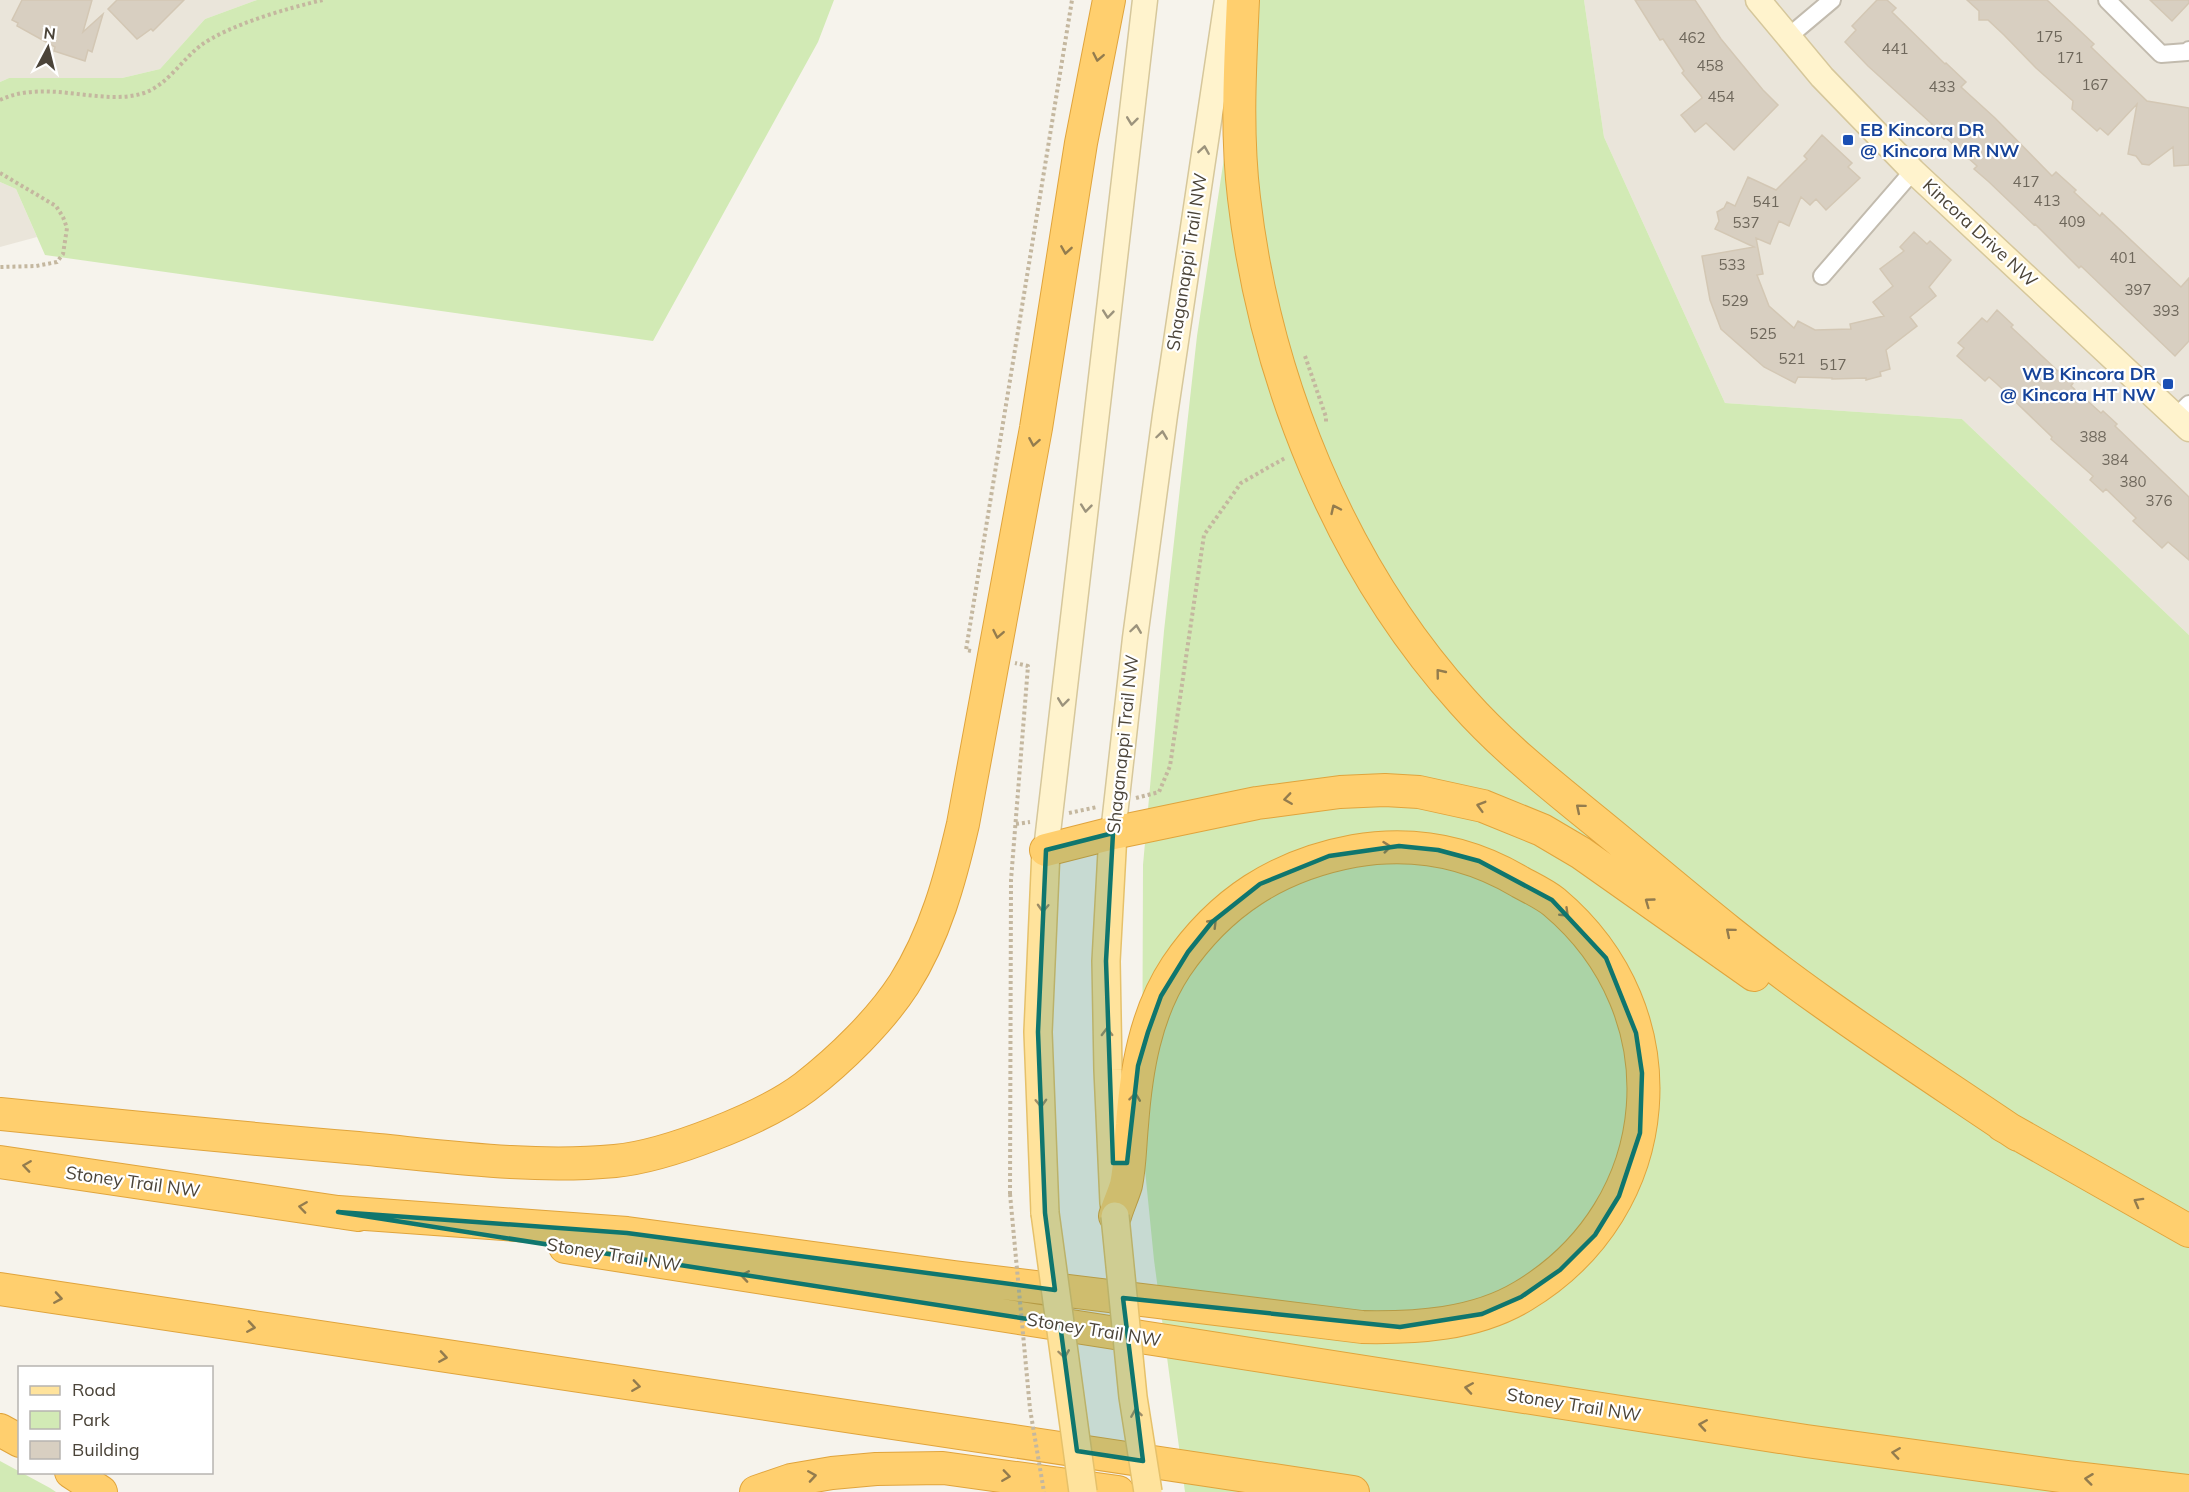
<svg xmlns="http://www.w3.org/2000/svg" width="2189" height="1492" font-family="Mulish,sans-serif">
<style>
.residential{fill:#eae5da}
.green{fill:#d2eab5}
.building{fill:#d8cfc1;stroke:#d3c7b4;stroke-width:1.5}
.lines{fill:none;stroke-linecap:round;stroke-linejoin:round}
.street-casing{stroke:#c2bbae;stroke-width:20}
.secondary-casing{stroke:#d6c79b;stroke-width:27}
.primary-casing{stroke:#e6c16a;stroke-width:30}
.highway-casing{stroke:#e0a43c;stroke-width:34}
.path{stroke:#c4b79f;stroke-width:4;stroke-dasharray:3 3;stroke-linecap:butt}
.street{stroke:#fff;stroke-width:16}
.secondary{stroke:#fff3cd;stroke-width:24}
.primary{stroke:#ffe39c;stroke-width:27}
.highway{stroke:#ffcf6e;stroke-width:32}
.primary-bridge-casing{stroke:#e6c16a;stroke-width:30;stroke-linecap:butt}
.path-bridge{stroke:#c4b79f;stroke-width:4;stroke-dasharray:3 3;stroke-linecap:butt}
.primary-bridge{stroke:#ffe39c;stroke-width:27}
.oneway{stroke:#937c4e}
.oneway2{stroke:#9c937c}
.oneway3{stroke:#9c8c66}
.marked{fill:#0f766e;fill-opacity:0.2;stroke:#0f766e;stroke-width:4.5;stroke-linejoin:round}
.transit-dot{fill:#1a4fb4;stroke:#fff;stroke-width:2}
.labels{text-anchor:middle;stroke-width:4.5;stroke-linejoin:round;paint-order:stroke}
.number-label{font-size:15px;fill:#6e675b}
.transit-label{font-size:18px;font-weight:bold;fill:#164399;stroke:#fff;text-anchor:start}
.street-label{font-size:18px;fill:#4b4439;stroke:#fff}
</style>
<rect width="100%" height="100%" fill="#f6f3ec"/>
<path class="residential" d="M0,0H257L205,19L160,69L122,78H9L0,82Z
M1584,0H2189V635L1962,419L1725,403L1604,137Z
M0,182L16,189L37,237L0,247Z"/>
<path class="green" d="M257,0H834L818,42L653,341L45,255L16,189L0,182V82L9,78H122L160,69L205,19Z
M1248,0H1584L1604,137L1725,403L1962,419L2189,635V1492H1185L1154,1260L1142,1140L1143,865L1164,631L1197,336Z
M0,1461L50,1488L56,1492H0Z"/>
<path class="building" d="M22,0H92L83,32L103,14L92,52L88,50L85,61L54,51L55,47L17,26L18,23L12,20Z
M117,0H184L153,31L151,29L137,39L108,9Z
M1635,0H1695L1721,39L1763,90L1778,105L1734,150L1706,123L1695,132L1681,115L1702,98L1701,96L1682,73L1684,71L1663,39L1660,40Z
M1877,0H1887L1896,8L1892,12L1945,64L1946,63L1966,82L1961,87L1995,118L2052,176L2056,172L2076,190L2074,192L2100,216L2102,213L2181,287L2189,278V341L2175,356L2081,266L2079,268L2035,224L2034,225L1989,182L1974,169L1977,166L1946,138L1944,139L1930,126L1932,124L1868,66L1845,42L1856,30L1852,26Z
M1967,0H2047L2094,44L2091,47L2147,101L2189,108V165L2174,166L2173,147L2149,165L2142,164L2136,156L2128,154L2137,104L2108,135L2100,128L2097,131L2072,109L2073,101L2036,68L2004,35L1988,20H1979V11Z
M2150,0H2189V3L2172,21Z
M1822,135L1852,163L1848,167L1860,178L1826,210L1816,199L1810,205L1801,197L1789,226L1779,221L1770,244L1756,238L1763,274L1757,275L1769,306L1794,328L1798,321L1815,330L1851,329L1850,324L1884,316L1873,302L1893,286L1880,269L1904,251L1900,247L1914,232L1927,244L1930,241L1951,260L1929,287L1936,296L1910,317L1917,326L1886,350L1890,369L1880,372L1881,376L1866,380V378L1832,379V378L1798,377L1795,383L1764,367L1721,329L1710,300L1702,256L1754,247L1715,229L1719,221L1717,212L1724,208L1727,202L1735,206L1748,177L1776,190L1807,159L1804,156Z
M1997,310L2013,325L2011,327L2058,371L2059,370L2073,383L2071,386L2101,413L2103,411L2117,424L2115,426L2189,497V560L2168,542L2162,548L2133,521L2136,518L2106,489L2103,492L2090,480L2093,476L2051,439L2052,437L1997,384L1989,377L1985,381L1957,356L1964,348L1958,343L1982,318L1987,322Z"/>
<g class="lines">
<defs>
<path id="street" d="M2107,0L2161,54L2187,52L2189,50
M1788,37L1832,0
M1822,276L1913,171
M2176,417L2189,404"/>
<path id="secondary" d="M1758,0L1822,77L1913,171L2189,429
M1113,833L1135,638L1165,415L1227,0
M1046,850L1145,0"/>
<path id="primary" d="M1113,833L1106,961L1108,1070L1114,1203
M1045,1213L1038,1032L1046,850"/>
<path id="highway" d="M1243,0C1240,66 1236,132 1244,198C1265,379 1340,566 1463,702C1510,755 1568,798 1622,843C1688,898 1754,954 1824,1003C1887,1048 1953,1091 2018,1135
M1046,850L1113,833L1257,803L1340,792L1385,790L1419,792L1483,806L1542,830L1581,853L1754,975
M0,1114C119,1126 239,1138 358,1148C443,1156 530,1169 615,1161C667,1156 764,1118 805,1087C840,1060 880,1021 904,984C935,935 950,880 963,824L1036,428L1081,143L1109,0
M2002,1125L2189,1231
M0,1162L358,1215
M338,1212L627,1233L954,1277L1362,1327C1416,1328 1475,1325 1523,1296C1670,1208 1685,1012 1554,902C1544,894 1531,888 1520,882C1468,851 1413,841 1354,851C1278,865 1220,902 1176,967C1145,1014 1136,1071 1132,1125C1130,1145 1130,1166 1126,1185C1123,1195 1118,1206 1115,1216
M565,1247L1806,1441L2068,1477L2189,1491
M0,1289L1353,1492
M0,1430L20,1441
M71,1472L101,1492
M756,1492L791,1480L832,1473L876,1469L943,1468L1118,1492"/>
</defs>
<use href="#street" class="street-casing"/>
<use href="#secondary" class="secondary-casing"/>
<use href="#primary" class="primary-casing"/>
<use href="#highway" class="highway-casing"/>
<path class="path" d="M0,100C47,78 101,107 144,93C167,85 181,61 200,46C228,25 288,8 323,0
M0,173L56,206L63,217L67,228L63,254L57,262L36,266L0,267
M1305,356L1326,417V423
M971,651L966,650L1072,0
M1136,798L1159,792L1170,766L1204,535L1241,483L1285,458
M1069,813L1097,807
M1016,824L1030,822
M1010,1194L1011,880L1028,666L1015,663"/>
<use href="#street" class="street"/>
<use href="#secondary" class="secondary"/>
<use href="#primary" class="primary"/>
<use href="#highway" class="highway"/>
<defs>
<path id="primary-bridge" d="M1045,1213L1083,1492
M1115,1216L1133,1397L1148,1492"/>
</defs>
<use href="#primary-bridge" class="primary-bridge-casing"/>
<path class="path-bridge" d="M1010,1194L1030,1409L1044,1492"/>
<use href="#primary-bridge" class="primary-bridge"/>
</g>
<defs><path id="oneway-chevron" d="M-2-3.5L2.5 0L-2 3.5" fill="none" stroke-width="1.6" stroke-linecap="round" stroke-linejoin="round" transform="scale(1.5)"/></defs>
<g class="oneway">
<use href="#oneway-chevron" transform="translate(1098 57) rotate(101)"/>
<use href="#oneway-chevron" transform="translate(1066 250) rotate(99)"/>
<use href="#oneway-chevron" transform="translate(1034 442) rotate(100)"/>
<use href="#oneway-chevron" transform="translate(1335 509) rotate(-115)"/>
<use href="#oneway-chevron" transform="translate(998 634) rotate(101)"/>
<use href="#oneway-chevron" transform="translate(1440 673) rotate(-129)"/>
<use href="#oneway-chevron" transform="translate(1288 799) rotate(172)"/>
<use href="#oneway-chevron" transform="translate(1481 806) rotate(-164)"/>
<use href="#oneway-chevron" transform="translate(1580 808) rotate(-140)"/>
<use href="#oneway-chevron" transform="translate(1387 847) rotate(-6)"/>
<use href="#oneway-chevron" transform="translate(1649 902) rotate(-144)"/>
<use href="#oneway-chevron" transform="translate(1565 913) rotate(44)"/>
<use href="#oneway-chevron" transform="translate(1213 923) rotate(-46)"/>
<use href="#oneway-chevron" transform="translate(1730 932) rotate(-140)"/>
<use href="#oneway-chevron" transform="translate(1135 1097) rotate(-83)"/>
<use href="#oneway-chevron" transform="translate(27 1166) rotate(-172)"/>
<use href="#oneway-chevron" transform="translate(2138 1202) rotate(-151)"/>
<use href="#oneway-chevron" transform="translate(303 1207) rotate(-172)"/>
<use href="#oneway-chevron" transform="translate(745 1276) rotate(-171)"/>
<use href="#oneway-chevron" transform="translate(58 1298) rotate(9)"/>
<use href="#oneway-chevron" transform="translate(251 1327) rotate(9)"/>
<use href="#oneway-chevron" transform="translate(443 1357) rotate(9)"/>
<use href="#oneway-chevron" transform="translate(636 1386) rotate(8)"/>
<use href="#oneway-chevron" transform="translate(1469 1388) rotate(-171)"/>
<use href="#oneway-chevron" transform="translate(1703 1425) rotate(-171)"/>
<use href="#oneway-chevron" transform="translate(1896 1453) rotate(-172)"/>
<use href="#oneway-chevron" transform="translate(812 1476) rotate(-9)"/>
<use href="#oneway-chevron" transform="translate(1006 1476) rotate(8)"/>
<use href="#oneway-chevron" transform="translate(2089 1479) rotate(-173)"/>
</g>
<g class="oneway2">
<use href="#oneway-chevron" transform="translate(1132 121) rotate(97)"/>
<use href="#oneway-chevron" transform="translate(1204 150) rotate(-81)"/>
<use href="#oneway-chevron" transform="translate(1108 314) rotate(96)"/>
<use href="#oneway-chevron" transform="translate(1162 435) rotate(-82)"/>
<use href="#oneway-chevron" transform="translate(1086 508) rotate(96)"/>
<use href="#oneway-chevron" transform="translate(1136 629) rotate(-82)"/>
<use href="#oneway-chevron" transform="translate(1063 702) rotate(97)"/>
</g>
<g class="oneway3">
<use href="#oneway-chevron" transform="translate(1043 908) rotate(93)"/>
<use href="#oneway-chevron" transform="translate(1107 1032) rotate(-91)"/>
<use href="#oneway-chevron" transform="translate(1041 1103) rotate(88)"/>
<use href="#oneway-chevron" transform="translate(1064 1354) rotate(82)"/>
<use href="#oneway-chevron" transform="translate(1136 1413) rotate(-99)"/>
</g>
<path class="marked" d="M1113,833L1106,961L1113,1163H1127L1138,1066L1148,1032L1161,996L1188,952L1212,922L1260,884L1329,856L1399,846L1438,850L1479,861L1552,900L1606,958L1636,1033L1642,1073L1640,1133L1619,1196L1595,1235L1560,1270L1521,1297L1482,1314L1400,1327L1123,1298L1143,1461L1077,1451L1060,1324L338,1212L627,1233L1055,1290L1045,1213L1038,1032L1046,850Z"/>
<g class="transit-dot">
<rect x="1842" y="134" width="12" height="12" rx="3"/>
<rect x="2162" y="378" width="12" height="12" rx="3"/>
</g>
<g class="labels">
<g class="number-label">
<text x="2049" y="42">175</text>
<text x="1692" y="43">462</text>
<text x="1895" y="54">441</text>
<text x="2070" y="63">171</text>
<text x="1710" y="71">458</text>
<text x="2095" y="90">167</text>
<text x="1942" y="92">433</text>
<text x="1721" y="102">454</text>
<text x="2026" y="187">417</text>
<text x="2047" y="206">413</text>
<text x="1766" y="207">541</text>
<text x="2072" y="227">409</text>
<text x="1746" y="228">537</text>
<text x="2123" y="263">401</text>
<text x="1732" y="270">533</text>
<text x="2138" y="295">397</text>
<text x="1735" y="306">529</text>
<text x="2166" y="316">393</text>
<text x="1763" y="339">525</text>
<text x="1792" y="364">521</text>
<text x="1833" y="370">517</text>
<text x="2093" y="442">388</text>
<text x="2115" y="465">384</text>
<text x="2133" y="487">380</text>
<text x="2159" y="506">376</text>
</g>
<g class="transit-label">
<text x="1860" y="136">EB Kincora DR<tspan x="1860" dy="21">@ Kincora MR NW</tspan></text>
<text x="2156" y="380" text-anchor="end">WB Kincora DR<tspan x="2156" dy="21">@ Kincora HT NW</tspan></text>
</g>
<g class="street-label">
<text transform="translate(1980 233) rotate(43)" y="6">Kincora Drive NW</text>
<text transform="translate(1187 262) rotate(-81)" y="6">Shaganappi Trail NW</text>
<text transform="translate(1123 744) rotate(-84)" y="6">Shaganappi Trail NW</text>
<text transform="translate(133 1182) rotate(8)" y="6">Stoney Trail NW</text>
<text transform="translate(614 1255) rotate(9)" y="6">Stoney Trail NW</text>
<text transform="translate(1094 1330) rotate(9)" y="6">Stoney Trail NW</text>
<text transform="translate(1574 1405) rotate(9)" y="6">Stoney Trail NW</text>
</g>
</g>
<rect x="18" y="1366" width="195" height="108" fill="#ffffff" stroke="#b7b4b0" stroke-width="1.5"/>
<rect x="30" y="1386" width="30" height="9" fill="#ffe39c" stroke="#b7b4b0" stroke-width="1.5"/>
<text x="72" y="1396" font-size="18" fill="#4b4439">Road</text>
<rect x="30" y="1411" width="30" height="18" fill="#d2eab5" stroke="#b7b4b0" stroke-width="1.5"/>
<text x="72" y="1426" font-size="18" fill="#4b4439">Park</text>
<rect x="30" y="1441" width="30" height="18" fill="#d8cfc1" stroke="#b7b4b0" stroke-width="1.5"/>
<text x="72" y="1456" font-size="18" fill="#4b4439">Building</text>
<g transform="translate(48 48) rotate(7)" stroke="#ffffff" stroke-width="4.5" paint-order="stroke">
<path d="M0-4.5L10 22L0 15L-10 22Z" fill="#4b4439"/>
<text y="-9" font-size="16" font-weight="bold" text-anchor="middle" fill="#4b4439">N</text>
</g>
</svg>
